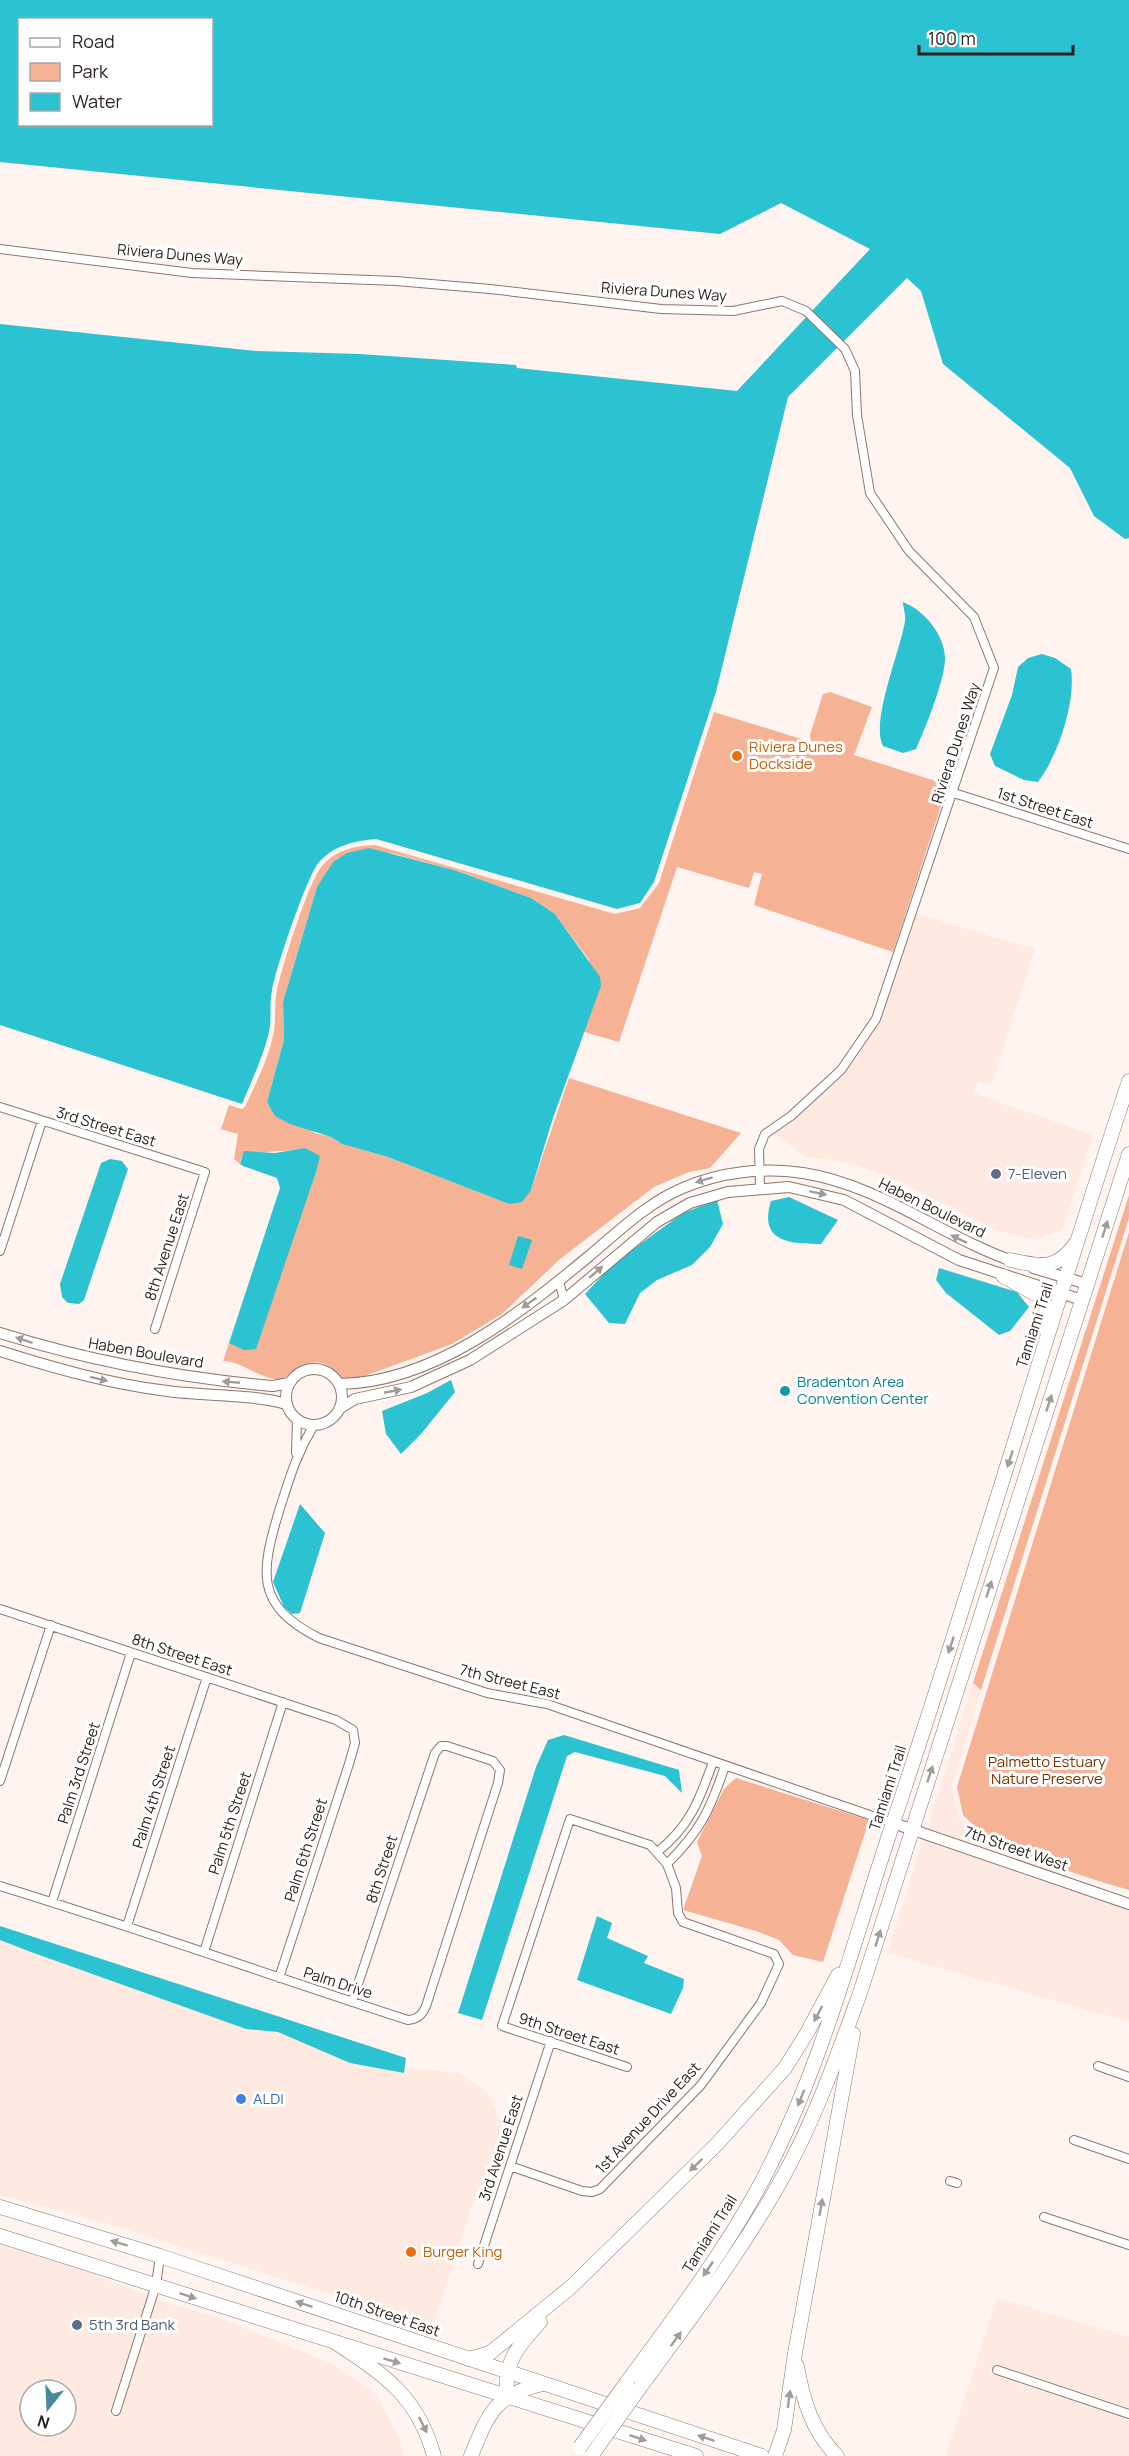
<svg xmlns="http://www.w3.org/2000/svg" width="1129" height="2456" font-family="Manrope,sans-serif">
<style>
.built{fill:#ffeae2;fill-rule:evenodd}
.green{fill:#f6b295}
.water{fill:#2bc2d1;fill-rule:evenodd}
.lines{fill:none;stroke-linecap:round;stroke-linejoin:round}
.minor-casing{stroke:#8c756c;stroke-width:10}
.tertiary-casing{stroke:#8c756c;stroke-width:12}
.primary-casing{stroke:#8c756c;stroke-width:15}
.trunk-casing{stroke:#8c756c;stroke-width:15}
.minor{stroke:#fff;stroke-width:8}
.tertiary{stroke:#fff;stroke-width:10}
.primary{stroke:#fff;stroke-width:14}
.trunk{stroke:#fff;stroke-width:14}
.trunk-bridge-casing{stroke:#8c756c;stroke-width:15;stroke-linecap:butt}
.trunk-bridge{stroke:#fff;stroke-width:14}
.oneway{fill:#a09c9a}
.food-dot{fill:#e8710a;stroke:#fff;stroke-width:2}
.service-dot{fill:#5c6f8a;stroke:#fff;stroke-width:2}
.culture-dot{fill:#0f9aa8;stroke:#fff;stroke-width:2}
.shop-dot{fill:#3f7fe0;stroke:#fff;stroke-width:2}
.labels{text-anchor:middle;stroke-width:6;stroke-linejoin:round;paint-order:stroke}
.street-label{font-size:15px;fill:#2c231f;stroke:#fff}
.food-label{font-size:15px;fill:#c56008;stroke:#fff;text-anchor:start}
.service-label{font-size:15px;fill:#4e5e75;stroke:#fff;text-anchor:start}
.culture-label{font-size:15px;fill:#0d838f;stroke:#fff;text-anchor:start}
.park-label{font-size:15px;fill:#7f3102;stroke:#fff}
.shop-label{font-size:15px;fill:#366cbe;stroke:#fff;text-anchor:start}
</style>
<rect width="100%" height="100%" fill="#fff4f0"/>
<path class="built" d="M917,914L1035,949L992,1085L978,1081L974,1093L1093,1135L1062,1230L1034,1240L995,1230L890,1177L851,1163L806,1157L774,1133L794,1120L844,1075L880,1022Z
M973,1683L981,1690L952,1786L959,1817L986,1838L1064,1875L927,1829Z
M923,1840L1129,1910V2022L887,1953Z
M0,1940L246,2029L278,2032L350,2063L404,2073L405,2068L459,2073L489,2094L504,2131L475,2197L433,2327L112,2225L0,2195Z
M0,2242L78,2267L147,2296L109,2416L119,2418L157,2299L230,2322L330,2363L374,2391L400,2440L404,2456H0ZM30,2390H66V2426H30Z
M997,2298L1129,2337V2408L994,2363L990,2374L1129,2420V2456H946Z"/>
<path class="green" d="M830,692L872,707L854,755L948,785L893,952L754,905L762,874L754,872L749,888L677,867L619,1042L584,1032L594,1004L589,960L555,914L531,898L454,870L391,853L317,887L283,1002L284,1040L267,1102L315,1133L331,1137L342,1144L388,1157L509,1204L531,1190L569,1078L741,1133L710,1168L689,1172L654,1187L560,1259L502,1314L452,1344L359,1378H341C312,1341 295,1381 276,1379C258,1378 242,1361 223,1361L229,1343L234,1344L296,1226L316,1172L305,1148C283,1153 262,1149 241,1158L240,1164L234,1159L238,1134L221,1129L229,1105L241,1109L245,1107C256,1083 269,1058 274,1031C276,1017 274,1003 277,990C282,967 309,880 322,866C337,849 355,846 375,845L615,914L640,908L659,883L714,712L811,742L810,735L823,694Z
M1129,1195V1218L981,1690L973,1683Z
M1129,1232V1890C1083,1877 996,1850 963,1815L957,1787Z
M736,1778L869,1820L823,1962L793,1955L779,1940L756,1931L683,1910L702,1856L697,1842L724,1789Z"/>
<path class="water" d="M0,0H1129V538L1125,539L1094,516L1070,468L943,364L921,291L907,278L788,397L716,692L654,882L640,903L617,909L376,839C354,841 335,845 319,862C307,876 275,970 272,991C269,1004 272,1018 269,1032C263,1057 252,1080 242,1104L0,1025V324L257,351L360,354L516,365L517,368L536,370L737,391L870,249L781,203L720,234L0,162ZM20,20H212V124H20Z
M903,602C924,610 946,636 945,660C944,682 925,729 916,749L903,753L883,746C870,722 901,649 905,621C906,615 903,608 903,602Z
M1042,654L1055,658L1071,669C1076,702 1058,756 1038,782L1024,780L995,766L990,754L1012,695L1018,667L1028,658Z
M369,848L454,870L531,898L555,914L600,977L601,986L553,1118L531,1190L522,1202L509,1204L388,1157L342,1144L331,1137L290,1124L275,1116L267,1102L284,1040L283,1002L317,887L333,862L347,853Z
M305,1148L320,1156L316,1172L256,1349L244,1350L229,1343L280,1188L277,1178L243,1166L240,1164L244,1151L275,1153Z
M110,1159L122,1161L128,1169L84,1300L79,1304L68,1303L62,1297L60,1284L101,1163Z
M789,1197L838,1220L821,1244C790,1244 758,1242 771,1201Z
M717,1200L723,1224L710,1247L692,1265L657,1280L640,1293L625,1324L609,1323L585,1294L614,1263L683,1213Z
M518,1236L532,1240L522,1269L509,1265Z
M939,1268L1017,1292L1029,1307L1010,1331L999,1335L946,1293L936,1280Z
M451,1380L455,1392L421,1434L401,1454L386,1434L382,1411L427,1393Z
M300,1504L325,1533L300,1613L292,1614L284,1607L273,1582Z
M564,1735L679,1770L682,1793L665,1776L575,1752L567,1756L482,2020L458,2013L536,1767L548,1740Z
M597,1916L612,1923L607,1938L648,1956L644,1963L684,1979L683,1988L671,2014L577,1980Z
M0,1926L406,2058L404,2073L350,2063L278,2032L246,2029L31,1952L0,1940Z"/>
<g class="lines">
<defs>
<path id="minor" d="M0,249L192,273L396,281L490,289L661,309L733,311L782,301L806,311L845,349L855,371L857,415L870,493L909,551L974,617L994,668L876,1019L841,1070L791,1116L765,1134L759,1149L760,1188
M954,793L1129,849
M0,1107L205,1172L155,1329
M0,1251L42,1121
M559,1281L564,1300
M314,1425C296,1455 290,1477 279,1511C261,1572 254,1605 319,1638L487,1693L547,1704L893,1823
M296,1453L297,1419
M0,1609L336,1720L353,1730L355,1743L349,1764L279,1978
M0,1781L51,1625
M657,1852C689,1828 700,1799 713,1762
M667,1864C701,1830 710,1810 725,1766
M0,1886C137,1928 272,1976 408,2020C418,2019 422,2015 426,2006L498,1783L500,1770L493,1761L447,1746H441L435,1753L352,2002
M52,1902L131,1653
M127,1926L207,1677
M204,1952L283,1702
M1098,2066L1129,2077
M1074,2140L1129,2159
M510,2166L582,2191L592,2192L600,2189L701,2085L761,2003L779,1964L774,1954L683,1922L678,1913L676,1888L667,1864L650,1845L570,1819L502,2026L627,2067
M950,2181L957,2183
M1044,2217L1129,2245
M478,2264L551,2041
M997,2370L1129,2414
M116,2411L156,2285L160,2256"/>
<path id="tertiary" d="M1033,1268L1087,1284
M0,1333C90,1361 179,1378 273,1386L289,1383
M0,1351C54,1368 110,1384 167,1391C203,1396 253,1394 286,1404
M286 1397a28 28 0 1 1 56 0a28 28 0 1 1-56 0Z
M339,1384C433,1383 519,1314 588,1257C618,1232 647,1203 683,1188C720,1172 763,1167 803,1173C880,1185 943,1237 1015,1262
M339,1409L355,1399L411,1387L470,1360L564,1300L657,1222L690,1203L728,1192L789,1187L844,1200L959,1260L1082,1300
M893,1823L1129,1904"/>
<path id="primary" d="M0,2207L160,2256L762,2456
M0,2236L696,2456"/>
<path id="trunk" d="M1010,1260C1041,1266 1055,1272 1076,1243
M1003,1276L1041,1297L1046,1311L1047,1332
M336,2343C385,2375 418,2397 434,2456
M468,2359L490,2353L571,2287L717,2144L785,2068L807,2033L838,1975
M797,2366C803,2400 812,2431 837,2456
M627,2382C674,2318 723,2254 761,2183C822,2068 853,1942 894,1820C976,1575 1048,1326 1129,1081
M641,2386C694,2314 749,2242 791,2162C819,2108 839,2051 860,1993L1129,1154
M507,2396C504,2361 518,2346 540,2322
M471,2456C488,2414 495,2394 543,2384
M775,2456L784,2430L795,2353L853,2034"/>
</defs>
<use href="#minor" class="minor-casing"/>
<use href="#tertiary" class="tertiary-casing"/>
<use href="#primary" class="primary-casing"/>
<use href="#trunk" class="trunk-casing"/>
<use href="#minor" class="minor"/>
<use href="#tertiary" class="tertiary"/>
<use href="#primary" class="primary"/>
<use href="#trunk" class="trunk"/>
<defs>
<path id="trunk-bridge" d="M580,2447L627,2382
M594,2452L641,2386"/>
</defs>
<use href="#trunk-bridge" class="trunk-bridge-casing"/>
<use href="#trunk-bridge" class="trunk-bridge"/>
</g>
<defs><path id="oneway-solid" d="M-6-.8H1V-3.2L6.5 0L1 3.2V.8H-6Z" transform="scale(1.5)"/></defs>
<g class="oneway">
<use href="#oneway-solid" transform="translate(704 1180) rotate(163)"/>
<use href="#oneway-solid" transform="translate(818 1193) rotate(12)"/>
<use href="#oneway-solid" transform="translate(1105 1229) rotate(-72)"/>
<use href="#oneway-solid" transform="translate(959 1239) rotate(-154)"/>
<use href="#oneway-solid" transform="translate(596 1272) rotate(-41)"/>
<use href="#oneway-solid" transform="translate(529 1303) rotate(145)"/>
<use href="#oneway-solid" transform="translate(24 1340) rotate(-162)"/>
<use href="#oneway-solid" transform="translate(99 1379) rotate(14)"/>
<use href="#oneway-solid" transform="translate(231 1382) rotate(-175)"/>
<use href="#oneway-solid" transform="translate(393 1391) rotate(-11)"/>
<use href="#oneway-solid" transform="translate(1049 1403) rotate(-72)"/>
<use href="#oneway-solid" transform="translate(1010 1459) rotate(108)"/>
<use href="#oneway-solid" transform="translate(989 1589) rotate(-72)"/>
<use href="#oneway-solid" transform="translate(951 1645) rotate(108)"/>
<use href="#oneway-solid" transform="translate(930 1774) rotate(-72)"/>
<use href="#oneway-solid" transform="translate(878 1938) rotate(-72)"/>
<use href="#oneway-solid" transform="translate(818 2014) rotate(118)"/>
<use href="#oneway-solid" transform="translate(801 2098) rotate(112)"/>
<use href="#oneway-solid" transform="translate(696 2165) rotate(136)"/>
<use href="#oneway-solid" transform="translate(821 2207) rotate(-80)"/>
<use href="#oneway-solid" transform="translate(119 2243) rotate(-163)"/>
<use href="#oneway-solid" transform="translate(708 2269) rotate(124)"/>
<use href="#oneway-solid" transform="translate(188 2296) rotate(18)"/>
<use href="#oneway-solid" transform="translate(304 2304) rotate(-162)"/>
<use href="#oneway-solid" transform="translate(676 2339) rotate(-54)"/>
<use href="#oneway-solid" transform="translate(392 2361) rotate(17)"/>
<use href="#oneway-solid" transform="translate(789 2399) rotate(-82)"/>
<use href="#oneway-solid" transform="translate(423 2425) rotate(63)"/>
<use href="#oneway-solid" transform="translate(638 2438) rotate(18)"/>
<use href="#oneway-solid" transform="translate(706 2438) rotate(-162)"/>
</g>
<g class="food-dot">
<circle cx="737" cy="756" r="6"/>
<circle cx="411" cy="2252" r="6"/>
</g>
<g class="service-dot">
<circle cx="996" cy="1174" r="6"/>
<circle cx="77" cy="2325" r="6"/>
</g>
<circle class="culture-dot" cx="785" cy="1391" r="6"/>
<circle class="shop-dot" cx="241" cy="2099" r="6"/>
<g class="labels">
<g class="street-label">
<text transform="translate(180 255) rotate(5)" y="5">Riviera Dunes Way</text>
<text transform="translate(664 292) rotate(4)" y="5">Riviera Dunes Way</text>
<text transform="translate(956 743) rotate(-72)" y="5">Riviera Dunes Way</text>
<text transform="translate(1045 808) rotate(18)" y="5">1st Street East</text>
<text transform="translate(106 1127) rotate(17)" y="5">3rd Street East</text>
<text transform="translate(932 1208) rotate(26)" y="5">Haben Boulevard</text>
<text transform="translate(167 1247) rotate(-72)" y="5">8th Avenue East</text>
<text transform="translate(1035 1325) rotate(-72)" y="5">Tamiami Trail</text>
<text transform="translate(146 1353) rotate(10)" y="5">Haben Boulevard</text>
<text transform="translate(182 1655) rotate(18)" y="5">8th Street East</text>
<text transform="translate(510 1682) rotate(14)" y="5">7th Street East</text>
<text transform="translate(79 1773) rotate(-72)" y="5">Palm 3rd Street</text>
<text transform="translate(888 1788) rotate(-72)" y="5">Tamiami Trail</text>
<text transform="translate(154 1797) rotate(-72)" y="5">Palm 4th Street</text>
<text transform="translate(230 1823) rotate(-72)" y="5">Palm 5th Street</text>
<text transform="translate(1016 1849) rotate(19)" y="5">7th Street West</text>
<text transform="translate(306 1850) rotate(-72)" y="5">Palm 6th Street</text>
<text transform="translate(382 1869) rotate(-72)" y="5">8th Street</text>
<text transform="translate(338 1983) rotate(18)" y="5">Palm Drive</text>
<text transform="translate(569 2034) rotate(18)" y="5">9th Street East</text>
<text transform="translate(648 2118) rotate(-47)" y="5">1st Avenue Drive East</text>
<text transform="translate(501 2148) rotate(-72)" y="5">3rd Avenue East</text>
<text transform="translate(710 2234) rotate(-58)" y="5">Tamiami Trail</text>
<text transform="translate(387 2314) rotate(19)" y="5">10th Street East</text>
</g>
<g class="food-label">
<text x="749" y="752">Riviera Dunes<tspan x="749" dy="17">Dockside</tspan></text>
<text x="423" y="2257">Burger King</text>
</g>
<g class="service-label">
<text x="1008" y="1179">7-Eleven</text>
<text x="89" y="2330">5th 3rd Bank</text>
</g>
<g class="culture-label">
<text x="797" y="1387">Bradenton Area<tspan x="797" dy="17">Convention Center</tspan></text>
</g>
<g class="park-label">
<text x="1047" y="1767">Palmetto Estuary<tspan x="1047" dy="17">Nature Preserve</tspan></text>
</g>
<g class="shop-label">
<text x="253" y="2104">ALDI</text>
</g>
</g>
<rect x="18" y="18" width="195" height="108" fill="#ffffff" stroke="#aba7a5" stroke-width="1.5"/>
<rect x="30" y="38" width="30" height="9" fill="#ffffff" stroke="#aba7a5" stroke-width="1.5"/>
<text x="72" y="48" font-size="18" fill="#2c231f">Road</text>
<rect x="30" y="63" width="30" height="18" fill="#f6b295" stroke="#aba7a5" stroke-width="1.5"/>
<text x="72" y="78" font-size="18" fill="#2c231f">Park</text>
<rect x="30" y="93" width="30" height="18" fill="#2bc2d1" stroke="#aba7a5" stroke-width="1.5"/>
<text x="72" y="108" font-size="18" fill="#2c231f">Water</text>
<g transform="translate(48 2408) rotate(198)"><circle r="28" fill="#ffffff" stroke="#aba7a5" stroke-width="1.5"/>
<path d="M0-4.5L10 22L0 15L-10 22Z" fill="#47899a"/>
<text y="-9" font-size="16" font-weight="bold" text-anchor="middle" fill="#2c231f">N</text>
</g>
<path d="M919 45v9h154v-9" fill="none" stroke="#2c231f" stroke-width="3"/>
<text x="928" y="45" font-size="18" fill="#2c231f" stroke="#ffffff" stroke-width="4.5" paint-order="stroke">100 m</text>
</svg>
